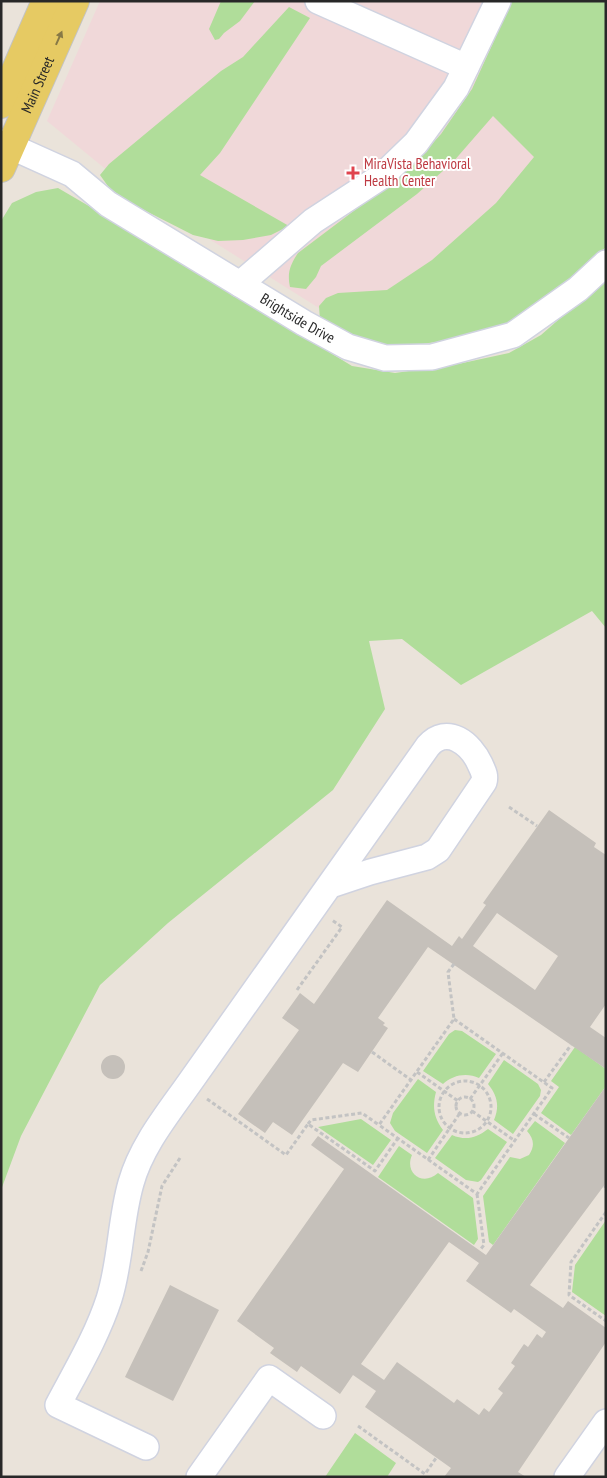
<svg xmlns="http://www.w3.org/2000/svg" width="607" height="1478" font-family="'PT Sans Narrow',sans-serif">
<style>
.medical{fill:#f0d8d9}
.green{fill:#b0dd9a}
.building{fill:#c5c0ba;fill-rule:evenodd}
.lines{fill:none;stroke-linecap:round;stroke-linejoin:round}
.minor-casing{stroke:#d0d3e0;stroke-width:28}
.major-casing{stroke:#c3c3c3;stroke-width:30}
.path{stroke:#c3c3c3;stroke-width:3;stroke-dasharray:4 2.5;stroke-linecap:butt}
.minor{stroke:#fff;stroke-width:25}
.major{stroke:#e6ca63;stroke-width:28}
.oneway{fill:#877946}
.health-dot{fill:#e0444e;stroke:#fff;stroke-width:2}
.labels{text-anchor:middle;stroke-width:4;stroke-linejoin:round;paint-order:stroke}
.street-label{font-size:15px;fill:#282828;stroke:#fff}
.health-label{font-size:15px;fill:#be3a42;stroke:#fff;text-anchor:start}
</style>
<rect width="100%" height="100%" fill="#eae3da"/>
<path class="medical" d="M100,1H606V156L338,320L131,190L47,121Z"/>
<path class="green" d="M221,1H255L240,21L224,33L219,39L215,40L209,29Z
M512,1H606V247L567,283L492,335L405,346H379L356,338L320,320L319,306L326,298L338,293L387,290L432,260L496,203L534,157L493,116L453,162L417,194L321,266L316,277L306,289L290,287C287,273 290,265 298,253L392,182L420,157L441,134L472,89Z
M289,7L310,18L220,153L200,175L289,226L271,235L243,240L218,241L193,235L140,208L110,189L100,175L109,164L221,71L243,57Z
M58,188L106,216L352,366L395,373L458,364L509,353L541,335L606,278V628L592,611L461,685L402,639L369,641L385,709L333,790L168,923L100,985L21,1136L1,1190V221L12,203L36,192Z
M455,1030L462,1031L496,1054L479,1078C467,1072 452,1075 443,1084L423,1071L449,1034Z
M575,1047L606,1069V1086L571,1135L541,1113L559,1087L551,1081Z
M504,1060L538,1084L541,1090L540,1096L513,1134L494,1120C500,1106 497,1095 488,1084Z
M418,1079L436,1092C432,1107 434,1118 443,1130L427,1153L395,1131L390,1123L393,1113Z
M361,1119L391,1140L373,1165L318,1127Z
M535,1121L565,1143L493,1245L489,1242L483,1196L510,1157L520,1159L529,1155C535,1146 534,1139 527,1131Z
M488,1129L507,1142L481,1180L478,1182L466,1180L435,1158L452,1135C466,1141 476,1138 488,1129Z
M399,1146L412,1155C404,1173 423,1187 438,1173L473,1198L478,1239L474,1245L378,1177Z
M606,1220V1316L572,1292L575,1265Z
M355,1433L396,1463L387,1477H325Z"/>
<path class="building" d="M549,810L596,843L594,847L606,855V1004L590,1027L606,1038V1069L428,947L378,1018L385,1023L383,1025L388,1028L358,1072L343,1063L292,1135L273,1122L265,1133L238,1114L299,1030L282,1018L300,993L314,1004L387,900L452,946L459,936L462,939L486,905L483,903ZM497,913L558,956L535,990L473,946Z
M101 1067a12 12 0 1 1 24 0a12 12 0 1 1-24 0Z
M606,1086V1183L530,1285L563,1308L568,1301L606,1328V1342L518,1472L526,1477H444L451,1468L365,1407L376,1391L353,1375L340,1394L301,1366L297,1372L270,1353L274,1348L237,1321L344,1169L311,1145L318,1136L486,1255ZM449,1242L479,1263L466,1281L511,1313L514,1309L546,1332L542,1338L537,1334L528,1347L524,1344L511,1363L515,1366L498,1389L503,1393L489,1412L484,1408L479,1415L457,1399L454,1403L397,1362L384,1380L361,1364Z
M170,1285L219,1310L173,1401L125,1377Z"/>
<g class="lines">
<defs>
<g id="minor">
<path d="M318,1L466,67"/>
<path id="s1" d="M1,142L72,174L108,204L304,323L348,347L385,358L432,357L513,335L578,289L606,263"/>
<path d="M240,284L313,221L382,176L416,143L456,88L498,1"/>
<path d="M146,1447L58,1405C76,1371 97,1336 109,1299C121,1261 120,1221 131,1183C141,1147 166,1116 188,1085L428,746C447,724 471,744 480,764C483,771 486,775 484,782L438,850L427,857L370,872L331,885"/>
<path d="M199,1477L269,1378L323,1416"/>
<path d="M567,1477L606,1422"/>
</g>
<g id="major">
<path d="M1,104L46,1"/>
<path id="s2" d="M1,168L75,1"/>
</g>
</defs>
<use href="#minor" class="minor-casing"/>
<use href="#major" class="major-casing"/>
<path class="path" d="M509,807L537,826
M454,964L448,972L454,1019
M297,990L342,927L332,920
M454,1019L552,1088L477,1194L379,1125Z
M372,1052L411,1080
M417,1072L458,1101
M439 1107a26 26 0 1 1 52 0a26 26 0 1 1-52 0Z
M544,1082L571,1045
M456 1106a9 9 0 1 1 18 0a9 9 0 1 1-18 0Z
M207,1099L286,1155L308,1124L375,1171L398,1138
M470,1099L503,1053
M472,1111L515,1141
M534,1114L569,1138
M308,1124L311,1120L362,1113L379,1125
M428,1160L460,1113
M604,1186L606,1187
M477,1194L484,1245L480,1250
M606,1212L571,1262L569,1295L606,1321
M141,1271L148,1252L162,1186L180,1158
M358,1426L425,1474L436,1458"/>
<use href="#minor" class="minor"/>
<use href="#major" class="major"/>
</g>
<defs><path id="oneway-solid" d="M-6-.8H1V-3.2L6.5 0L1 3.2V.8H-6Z" transform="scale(1.25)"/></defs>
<use class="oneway" href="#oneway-solid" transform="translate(59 38) rotate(-66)"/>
<path class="health-dot" d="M350.5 165.5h5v5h5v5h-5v5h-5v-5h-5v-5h5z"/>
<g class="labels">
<g class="street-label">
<text dy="5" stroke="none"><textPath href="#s2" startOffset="91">Main Street</textPath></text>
<text dy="5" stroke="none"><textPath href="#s1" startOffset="346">Brightside Drive</textPath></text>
</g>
<g class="health-label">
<text x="364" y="169">MiraVista Behavioral<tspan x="364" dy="17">Health Center</tspan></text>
</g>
</g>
<rect width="607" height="1478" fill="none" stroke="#282828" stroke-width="5"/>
</svg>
